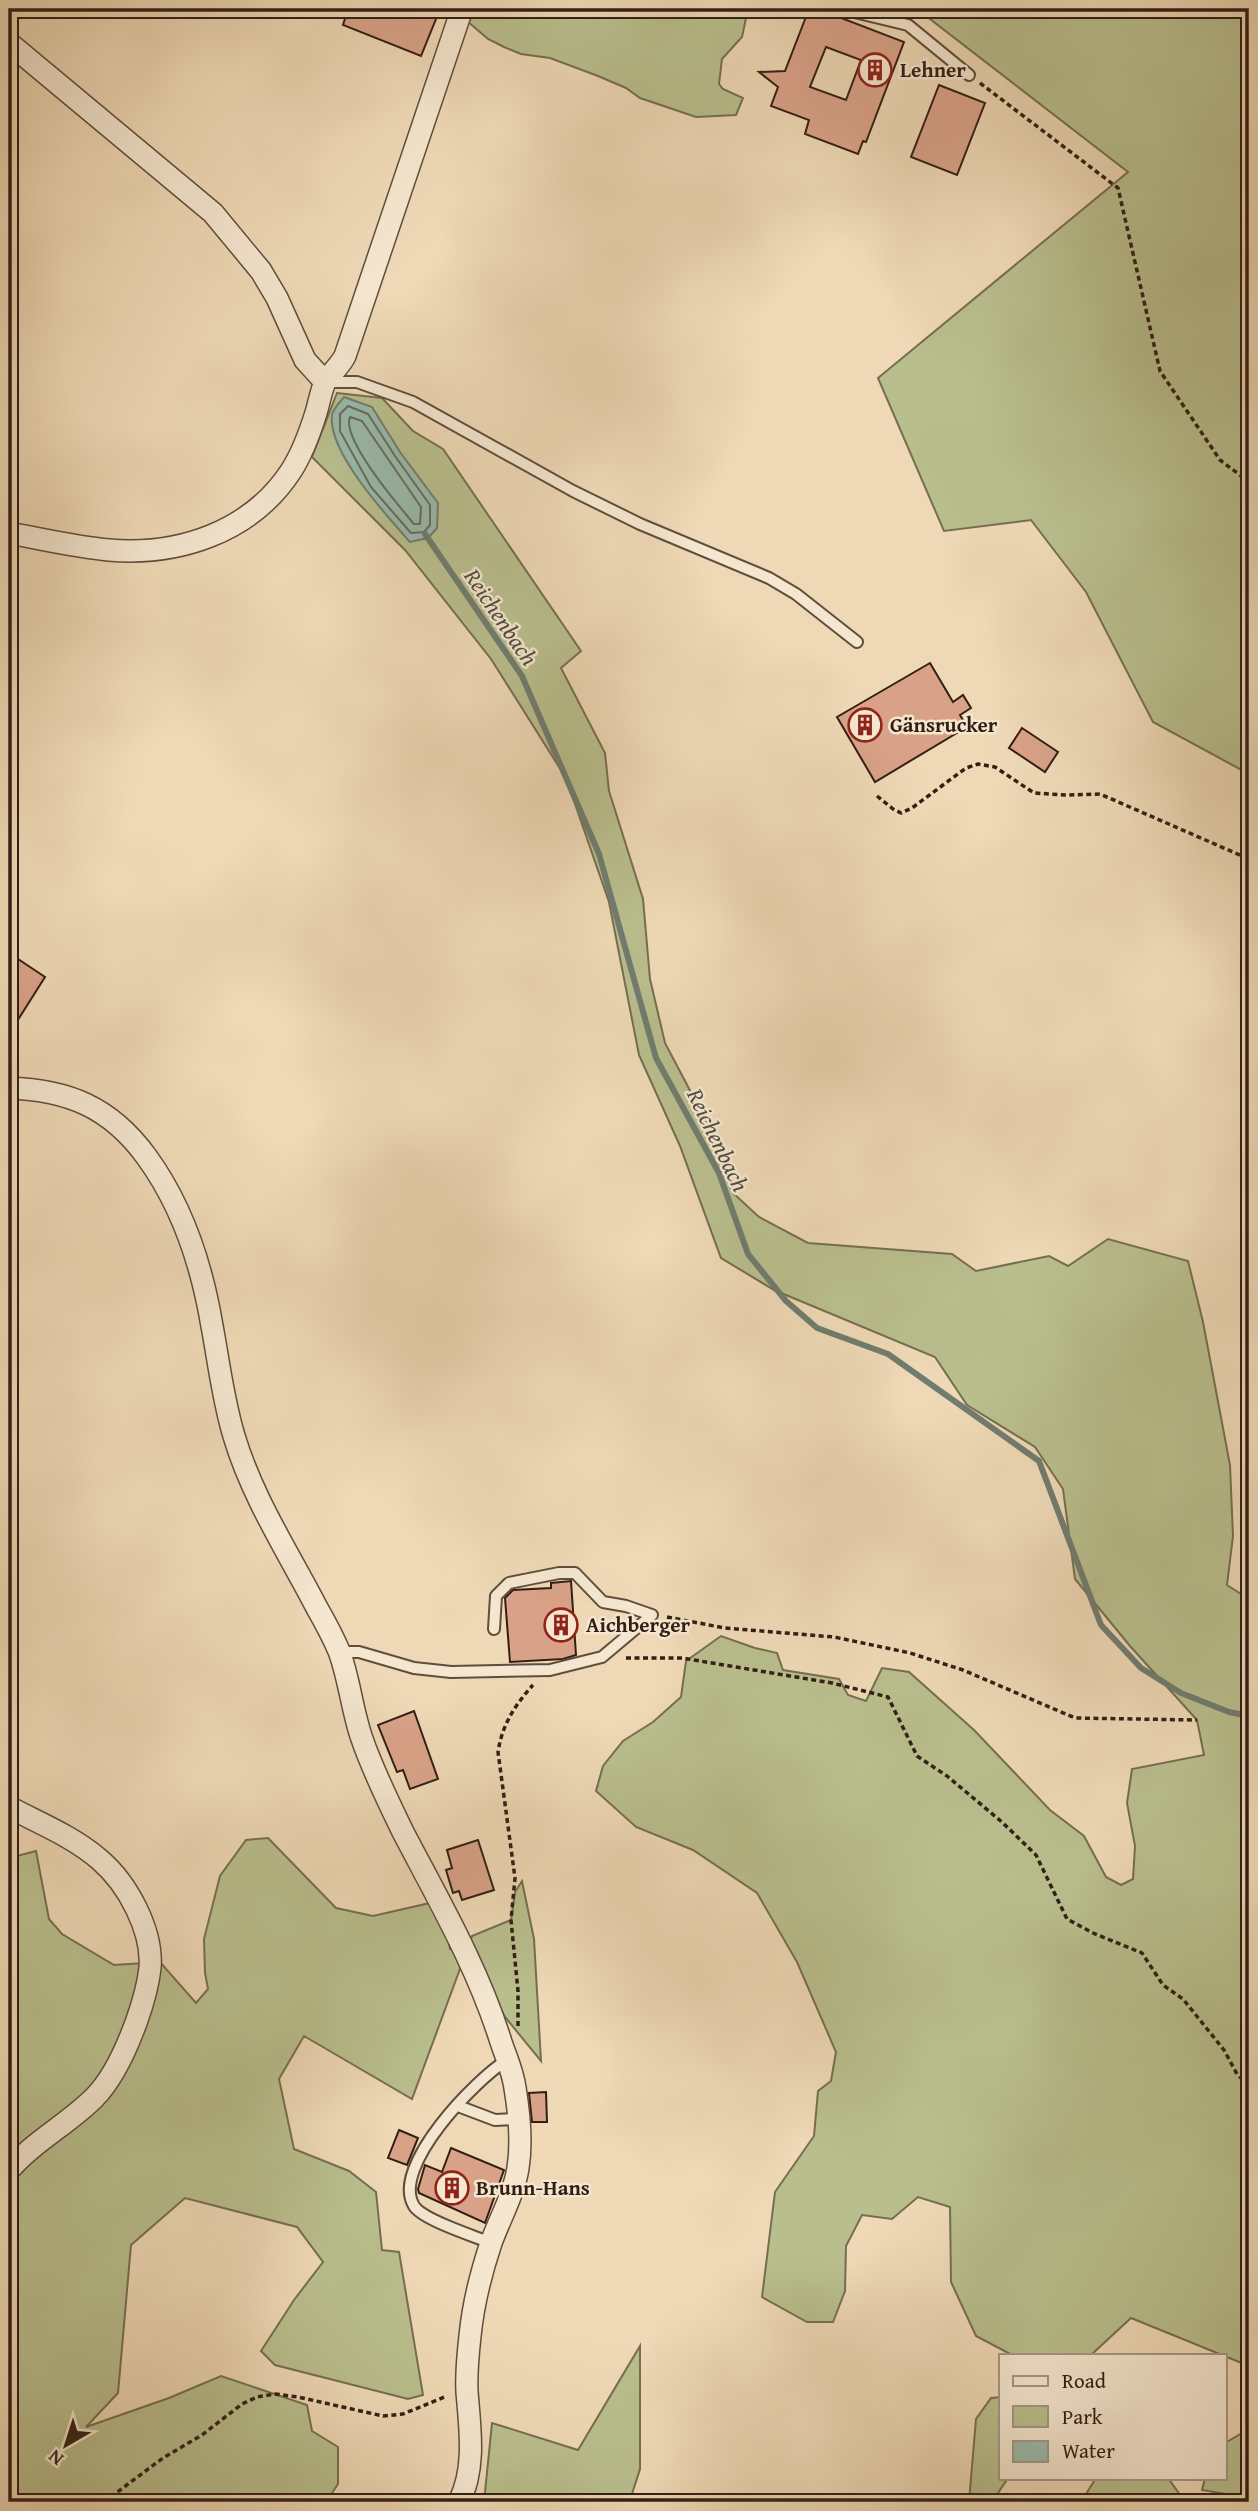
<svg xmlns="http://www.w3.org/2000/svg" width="1258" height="2511" font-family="'Gentium Book Plus',serif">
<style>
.green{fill:#b9be8d;stroke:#766e50;stroke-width:2}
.water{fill:#99baab;stroke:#707c6f;stroke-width:2}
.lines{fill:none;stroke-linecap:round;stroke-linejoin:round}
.shore{stroke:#666c60;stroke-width:2}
.stream{stroke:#707c6f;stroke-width:6}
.building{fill:#d9a288;stroke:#321f14;stroke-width:2;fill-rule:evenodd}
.service-casing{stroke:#614d3c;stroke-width:14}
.minor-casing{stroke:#614d3c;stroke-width:24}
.path{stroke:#321f14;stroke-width:3.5;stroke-dasharray:5 3.5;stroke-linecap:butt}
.service{stroke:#f4e6cf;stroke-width:10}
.minor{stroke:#f4e6cf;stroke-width:21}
.labels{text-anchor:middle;stroke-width:5;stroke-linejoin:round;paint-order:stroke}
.poi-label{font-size:21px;font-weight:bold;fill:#321f14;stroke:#f4e6cf;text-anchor:start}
.water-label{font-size:23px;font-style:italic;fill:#514e41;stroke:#f4e6cf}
</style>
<rect width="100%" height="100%" fill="#eed8b5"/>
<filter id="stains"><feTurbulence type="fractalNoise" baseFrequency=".00286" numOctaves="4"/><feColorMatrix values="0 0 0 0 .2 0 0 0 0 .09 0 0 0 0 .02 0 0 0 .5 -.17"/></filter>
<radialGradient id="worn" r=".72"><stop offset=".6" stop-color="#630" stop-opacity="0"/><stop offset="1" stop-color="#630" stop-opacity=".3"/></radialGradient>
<path class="green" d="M471,9H748L742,37L722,59L719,84L723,89L743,98L736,115L696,117L640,98L626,88L598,76L550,58L521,54L504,47L488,39L467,21Z
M917,9H1249V774L1153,722L1086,592L1031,520L944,531L878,378L1128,172Z
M337,393L382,398L413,431L443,449L581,651L561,668L605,753L609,791L643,899L650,979L665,1043L715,1138L733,1193L759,1217L808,1243L952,1254L976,1271L1049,1256L1068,1266L1108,1239L1188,1261L1203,1322L1230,1465L1233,1536L1227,1585L1249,1599V2366L1131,2318L1091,2355H1012L976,2336L951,2282L950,2207L918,2197L892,2219L862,2215L846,2246L845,2291L833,2322H807L762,2297L775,2192L814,2136L818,2091L831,2081L836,2052L797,1962L757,1893L693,1850L636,1827L596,1791L603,1766L623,1741L653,1722L681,1697L686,1661L721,1636L755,1648L777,1653L783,1670L839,1679L848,1695L866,1701L882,1668L909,1672L974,1730L1050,1810L1084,1836L1106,1877L1121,1885L1133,1879L1135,1846L1127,1803L1132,1769L1204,1755L1197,1720L1130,1646L1075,1579L1063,1489L1035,1447L967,1405L935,1357L774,1290L721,1258L680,1146L639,1055L609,902L566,778L491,659L405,550L312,457Z
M268,1838L336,1908L373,1916L430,1903L446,1927L450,1949L466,1955L472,1936L511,1920L515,1892L522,1881L534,1939L541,2061L505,2017L472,1955L464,1958L412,2099L304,2036L279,2079L294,2149L349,2171L376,2192L382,2250L399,2252L423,2395L408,2399L275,2365L261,2351L294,2300L323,2262L297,2227L185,2198L131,2245L118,2393L86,2427L169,2398L221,2376L307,2405L312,2431L338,2447V2484L326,2502H9V1858L36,1851L49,1919L62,1934L114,1965L160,1962L196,2003L208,1989L205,1973L204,1939L220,1876L246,1840Z
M640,2346V2469L632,2494L675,2496L673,2502H484L492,2423L578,2450Z
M1001,2397V2478H1008L992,2502H969L976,2419L991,2398Z
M1249,2429V2498L1202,2490L1205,2478H1225V2443Z
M1096,2478H1168L1185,2502H1081Z"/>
<path class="water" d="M344,397L372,407L400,452L438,503L437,528L428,538L410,542C387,516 327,451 332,415C333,409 340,402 344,397Z"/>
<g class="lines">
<path class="shore" d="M348,406L368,414L395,456L430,505V525L424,532L411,533L371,487L340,431V414Z
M350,417L362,421L421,507L420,524H414C399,506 341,439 350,417Z"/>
<path class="stream" d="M425,534L522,676L599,854L656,1058L719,1173L748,1254L786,1301L817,1328L888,1354L1039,1461L1101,1625L1141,1668L1181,1693L1229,1712L1249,1716"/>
</g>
<path class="building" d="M348,9H440L421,56L343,25Z
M809,9H818L904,42L866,142L863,141L858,154L805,134L809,120L771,106L778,87L759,72L785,71ZM826,47L861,60L846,100L810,87Z
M939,85L985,103L957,175L911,157Z
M930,663L953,702L963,695L971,708L960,715L967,727L875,782L837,717Z
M1022,728L1058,752L1045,772L1009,748Z
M9,953L45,977L9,1034Z
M571,1581L576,1655L563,1659L510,1662L505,1598L513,1590L551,1588V1583Z
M414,1711L438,1779L410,1789L403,1770L397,1772L378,1725Z
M478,1840L494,1890L462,1900L459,1891L453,1893L446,1870L452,1868L447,1850Z
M546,2092L547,2122H532L529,2093Z
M399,2130L418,2138L407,2165L388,2158Z
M451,2148L504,2170L485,2223L419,2193L418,2189L425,2165L442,2172Z"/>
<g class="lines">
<defs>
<path id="service" d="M842,9L908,25L969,75
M325,382H357L413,402L573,491L640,524L769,578L796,594L857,642
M339,1652H359L414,1668L451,1672L550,1670L602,1657L652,1615L626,1606L603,1602L575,1573H559L509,1583L496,1596L494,1629
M458,2106L495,2120L518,2119
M491,2243C474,2236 423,2220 414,2206C390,2167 476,2079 507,2060"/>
<path id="minor" d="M9,43L213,213L261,271L277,298L305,360L325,382
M9,533C42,539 76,547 109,550C179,556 251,532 291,471C302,454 310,432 316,413C319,403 321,391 325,382C331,373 340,366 345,356L462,9
M9,1088C68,1090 110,1107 146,1156C182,1205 202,1266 212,1326C219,1363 223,1400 234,1436C252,1497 288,1552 317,1608C325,1622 333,1637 339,1651C349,1678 352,1709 361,1736C372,1769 388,1801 403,1832C439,1901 478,1968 501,2042C506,2057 513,2072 515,2088C519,2112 522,2143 518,2168C514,2194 500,2218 491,2243C481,2273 473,2305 470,2336C468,2354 466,2374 467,2392C470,2428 476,2469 459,2502
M9,1807C39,1823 74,1837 100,1860C128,1884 153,1931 150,1968C148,1986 143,2003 137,2020C128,2045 113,2079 94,2098C68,2124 33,2142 9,2170"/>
</defs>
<use href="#service" class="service-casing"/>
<use href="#minor" class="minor-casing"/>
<path class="path" d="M980,83L1118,188L1160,371L1220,460L1249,482
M877,796L893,809L901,813L912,808L966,768L978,764L995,767L1034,793L1066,795L1100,794L1249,859
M667,1617L725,1628L834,1637L910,1653L963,1670L1075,1718L1197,1720
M626,1658H682L832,1683L888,1697L917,1756L947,1776L1002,1822L1036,1855L1067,1919L1093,1933L1142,1953L1163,1985L1183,1999L1224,2050L1237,2074L1249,2086
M518,2026V1991L511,1920L515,1878L498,1752C502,1725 515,1705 533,1685
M104,2502L163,2458L202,2435L242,2404L257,2397L275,2394L298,2397L383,2416L403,2414L447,2396"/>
<use href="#service" class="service"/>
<use href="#minor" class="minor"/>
</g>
<defs>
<symbol id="building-ring" viewBox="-11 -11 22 22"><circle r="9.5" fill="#f4e6cf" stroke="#8f2418" stroke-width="1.5"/><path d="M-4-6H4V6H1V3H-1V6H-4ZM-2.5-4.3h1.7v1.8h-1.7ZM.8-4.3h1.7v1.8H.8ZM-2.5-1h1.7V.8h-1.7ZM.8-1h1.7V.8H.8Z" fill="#8f2418"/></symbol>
</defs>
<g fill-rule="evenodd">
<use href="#building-ring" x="856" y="51" width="38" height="38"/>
<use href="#building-ring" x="846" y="706" width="38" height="38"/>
<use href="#building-ring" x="542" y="1606" width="38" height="38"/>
<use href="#building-ring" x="433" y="2169" width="38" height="38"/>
</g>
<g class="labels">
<g class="poi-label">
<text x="900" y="77">Lehner</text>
<text x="890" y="732">Gänsrucker</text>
<text x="586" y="1632">Aichberger</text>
<text x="476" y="2195">Brunn-Hans</text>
</g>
<g class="water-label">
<text transform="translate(501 617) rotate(56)" y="8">Reichenbach</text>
<text transform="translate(718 1140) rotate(64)" y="8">Reichenbach</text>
</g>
</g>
<rect width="1258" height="2511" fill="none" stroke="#eed8b5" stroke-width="35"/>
<rect x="10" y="10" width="1237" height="2490" fill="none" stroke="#321f14" stroke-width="3.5"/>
<rect x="18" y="18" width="1223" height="2476" fill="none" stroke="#321f14" stroke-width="2"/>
<rect x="999" y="2354" width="228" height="126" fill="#f4e6cf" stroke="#a69684" stroke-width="2"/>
<rect x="1013" y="2376" width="35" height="10" fill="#f4e6cf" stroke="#a69684" stroke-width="2"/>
<text x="1062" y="2388" font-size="21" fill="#321f14">Road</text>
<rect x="1013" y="2406" width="35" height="21" fill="#b9be8d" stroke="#a69684" stroke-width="2"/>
<text x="1062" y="2424" font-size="21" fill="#321f14">Park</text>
<rect x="1013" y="2441" width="35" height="21" fill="#99baab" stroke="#a69684" stroke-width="2"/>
<text x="1062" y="2458" font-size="21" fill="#321f14">Water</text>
<g transform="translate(66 2445) rotate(219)" stroke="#f4e6cf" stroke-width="5" paint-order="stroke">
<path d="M0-5L12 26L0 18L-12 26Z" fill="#321f14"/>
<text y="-10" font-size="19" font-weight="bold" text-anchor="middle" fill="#321f14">N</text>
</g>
<rect width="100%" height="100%" filter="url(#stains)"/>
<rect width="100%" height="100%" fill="url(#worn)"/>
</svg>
